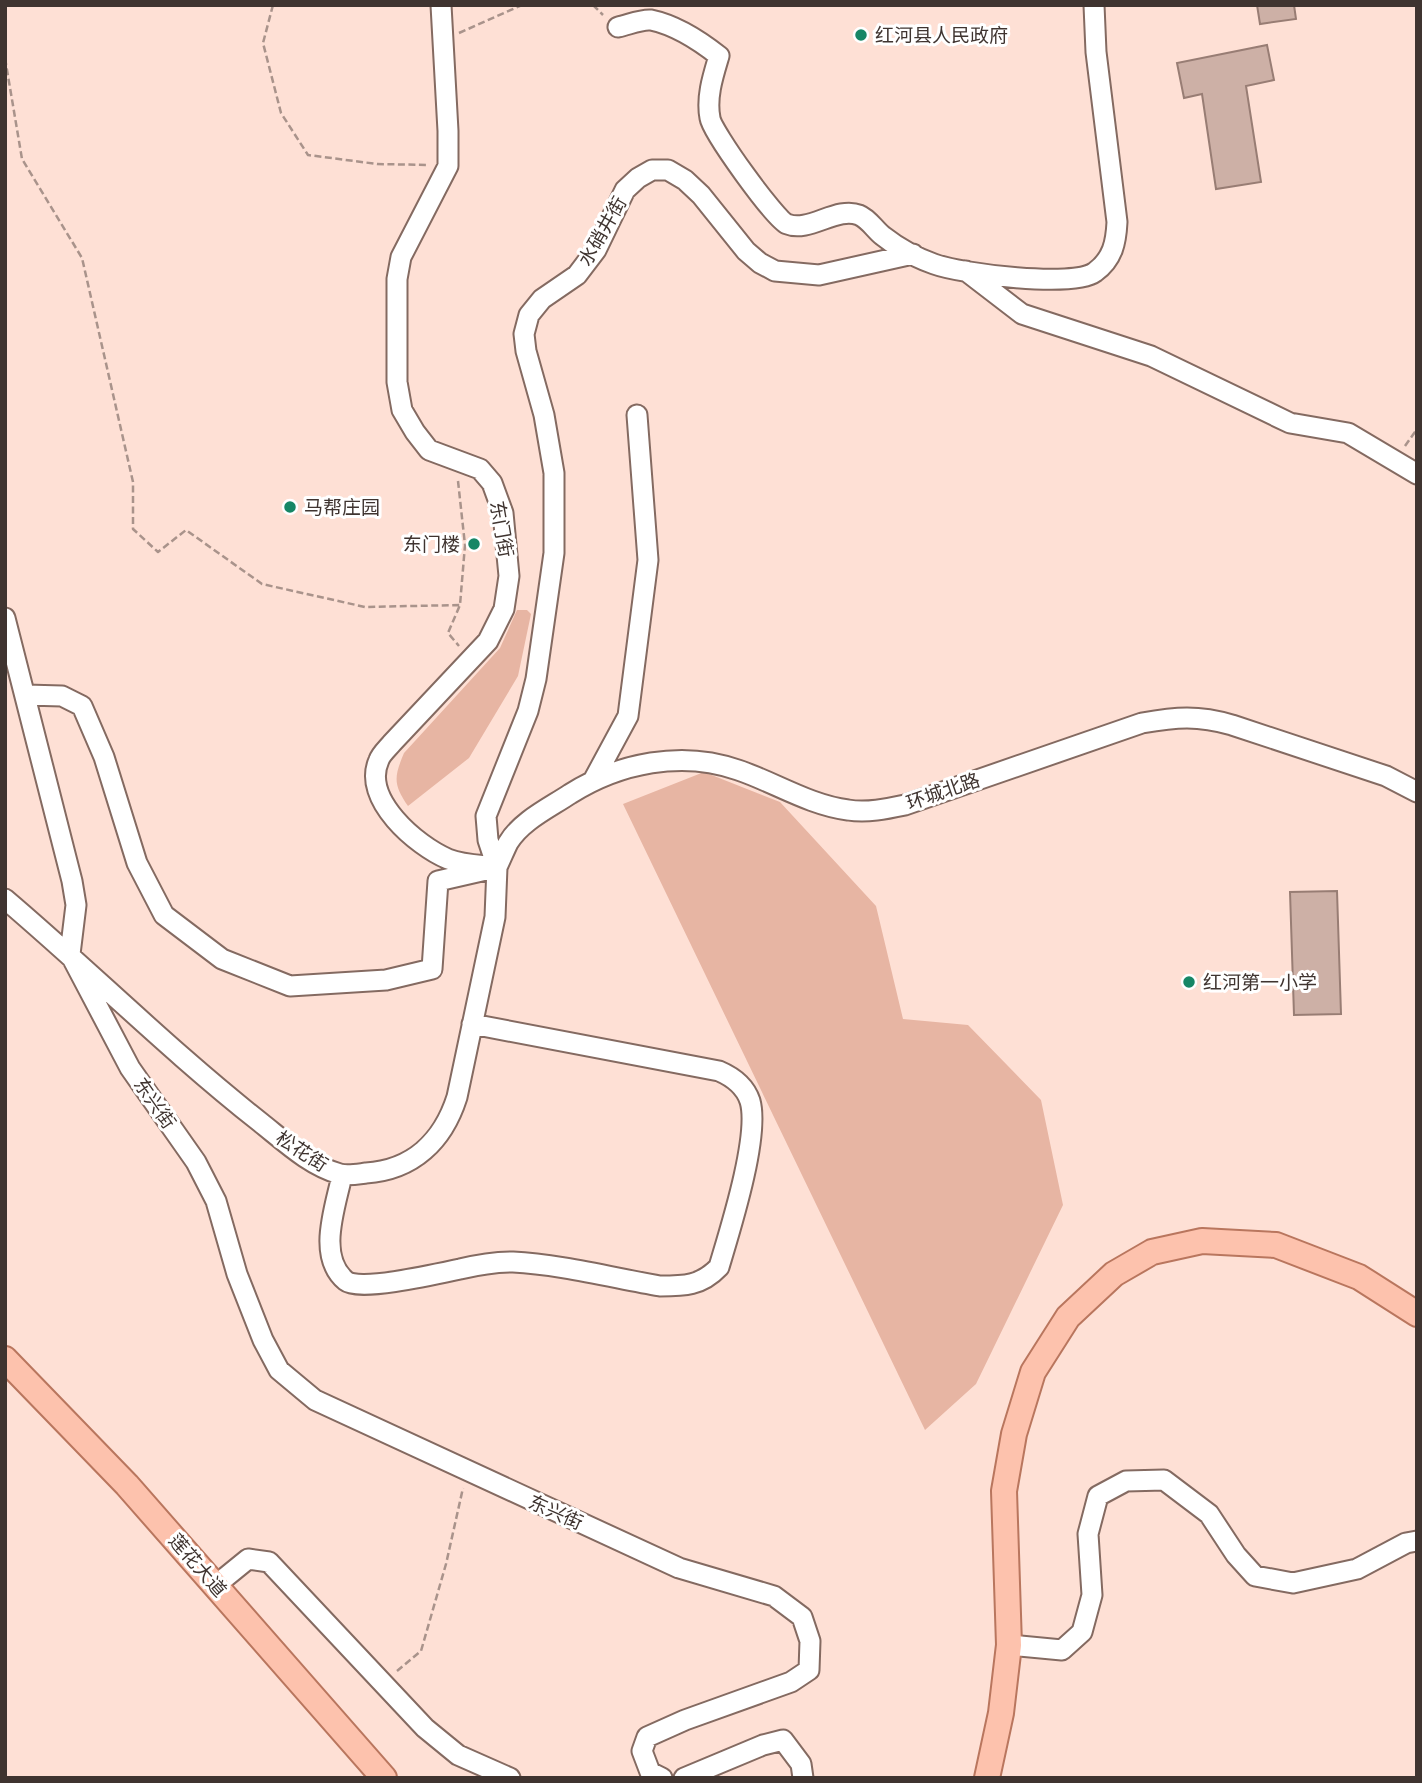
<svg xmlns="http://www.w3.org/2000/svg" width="1422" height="1783" font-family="'Sofia Sans Condensed','Noto Sans SC',sans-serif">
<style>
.green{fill:#e7b5a3}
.building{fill:#cdb0a6;stroke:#987d74;stroke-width:2}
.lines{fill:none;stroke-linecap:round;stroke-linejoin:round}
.minor-casing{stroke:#846a61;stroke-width:23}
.major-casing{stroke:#b9765e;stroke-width:28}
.path{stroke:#a9938b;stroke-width:2.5;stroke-dasharray:7 3.5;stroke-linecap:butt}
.minor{stroke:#fff;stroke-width:19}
.major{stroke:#fdc2ad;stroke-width:24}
.poi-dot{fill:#178665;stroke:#fff;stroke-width:2.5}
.labels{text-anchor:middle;stroke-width:6;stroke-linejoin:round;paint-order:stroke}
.poi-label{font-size:19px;fill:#3f3430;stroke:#fff;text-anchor:start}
.street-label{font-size:19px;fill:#3f3430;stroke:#fff}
</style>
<rect width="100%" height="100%" fill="#fee0d5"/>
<path class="green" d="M517,610H527L531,614L518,676L469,758L408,806C393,784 394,777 404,753L500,648Z
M704,772L780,802L876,906L903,1019L968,1025L1041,1100L1063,1205L976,1384L925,1430L623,804Z"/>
<path class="building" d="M1257,5H1294L1296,19L1260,24Z
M1267,45L1274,80L1246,86L1261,182L1216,189L1202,94L1184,98L1177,63Z
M1337,891L1341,1014L1294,1015L1290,892Z"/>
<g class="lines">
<defs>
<path id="minor" d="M441,5L448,131V166L401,257L397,279V382L402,410L415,432L429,450L480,469L492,483L503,513L509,576L504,609L488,641L392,743C388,748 381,754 379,760C361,799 417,846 448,859C463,865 482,865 497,867
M618,27C628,25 641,19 651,20C675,25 700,41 719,56C713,76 706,97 710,118C712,132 775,219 787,224C809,233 837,206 859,215C869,219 875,230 883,236C897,247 917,258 934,264C961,274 1074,288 1095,272C1113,259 1116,242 1117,222L1096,52L1094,5
M966,271L1022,314L1151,356L1290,423L1348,433L1417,474
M5,618L72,881L76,905L70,954L130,1068L196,1162L216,1201L237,1274L263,1340L279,1370L315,1400L679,1568L774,1596L802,1617L810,1641L809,1670L791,1682L685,1720L647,1737L642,1751L650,1772L662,1778
M26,695L62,696L82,706L104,757L137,863L164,915L222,959L290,986L386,980L432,969L438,881L486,870
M594,779L628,716L648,560L637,415
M497,867C501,859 504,851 508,843C521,821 549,808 570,794C619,763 682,750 738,770C774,782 809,805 848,810C867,813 886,809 905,805L1142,723C1176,717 1198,715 1232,725L1386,776L1417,792
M5,899C91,972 171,1052 260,1122C284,1141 310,1166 340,1174C348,1176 358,1174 366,1173C413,1170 443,1141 457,1097L495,917L497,867L488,840L486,816L528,711L536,679L554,553V473L544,415L526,351L524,334L529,315L542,299L577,275L596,250L625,190L638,178L652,170H668L685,180L701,195L746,251L760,263L775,271L819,275L913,254
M342,1175C336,1206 316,1256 346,1281C359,1292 441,1273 460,1269C477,1265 495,1262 513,1262C558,1264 614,1278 660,1286C684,1286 701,1286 719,1267C730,1230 760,1136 750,1101C745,1086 733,1077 719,1071L472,1024
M216,1585L248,1559L269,1562L425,1728L458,1755L510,1778
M1009,1645L1062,1650L1082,1632L1092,1595L1088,1534L1098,1496L1126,1481L1164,1480L1209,1514L1236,1555L1255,1576L1293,1583L1357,1569L1406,1543L1417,1541
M684,1778L763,1745L783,1740L801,1764L803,1778"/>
<path id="major" d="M5,1359L127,1485L384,1778
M987,1778L1001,1713L1009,1645L1004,1491L1014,1434L1033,1372L1068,1317L1114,1274L1152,1252L1202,1241L1276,1245L1359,1277L1417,1314"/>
</defs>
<use href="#minor" class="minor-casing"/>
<use href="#major" class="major-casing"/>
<path class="path" d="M273,5L263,43L281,113L308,155L377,164L429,165
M593,5L603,15
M459,33L522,5
M5,58L22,159L82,258L133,482V529L158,552L186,530L262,584L365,607L460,605
M1405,446L1417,429
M458,481L465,545L460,605L448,633L459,646
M397,1671L421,1651L446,1564L463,1488"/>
<use href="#minor" class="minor"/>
<use href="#major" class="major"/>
</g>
<g class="poi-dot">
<circle cx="861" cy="35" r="7"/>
<circle cx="290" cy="507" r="7"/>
<circle cx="474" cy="544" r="7"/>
<circle cx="1189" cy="982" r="7"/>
</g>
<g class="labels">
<g class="poi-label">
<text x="875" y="42">红河县人民政府</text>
<text x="304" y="514">马帮庄园</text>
<text x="460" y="551" text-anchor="end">东门楼</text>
<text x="1203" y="989">红河第一小学</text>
</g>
<g class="street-label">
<text transform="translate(602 231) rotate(-60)" y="7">水硝井街</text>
<text transform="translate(502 529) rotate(80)" y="7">东门街</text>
<text transform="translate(943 791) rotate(-19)" y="7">环城北路</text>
<text transform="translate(155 1103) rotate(55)" y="7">东兴街</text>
<text transform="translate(302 1151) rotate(33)" y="7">松花街</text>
<text transform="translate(556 1512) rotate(24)" y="7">东兴街</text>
<text transform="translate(198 1565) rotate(49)" y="7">莲花大道</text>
</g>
</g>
<rect width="1422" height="1783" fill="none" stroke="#3f3430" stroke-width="14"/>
</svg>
